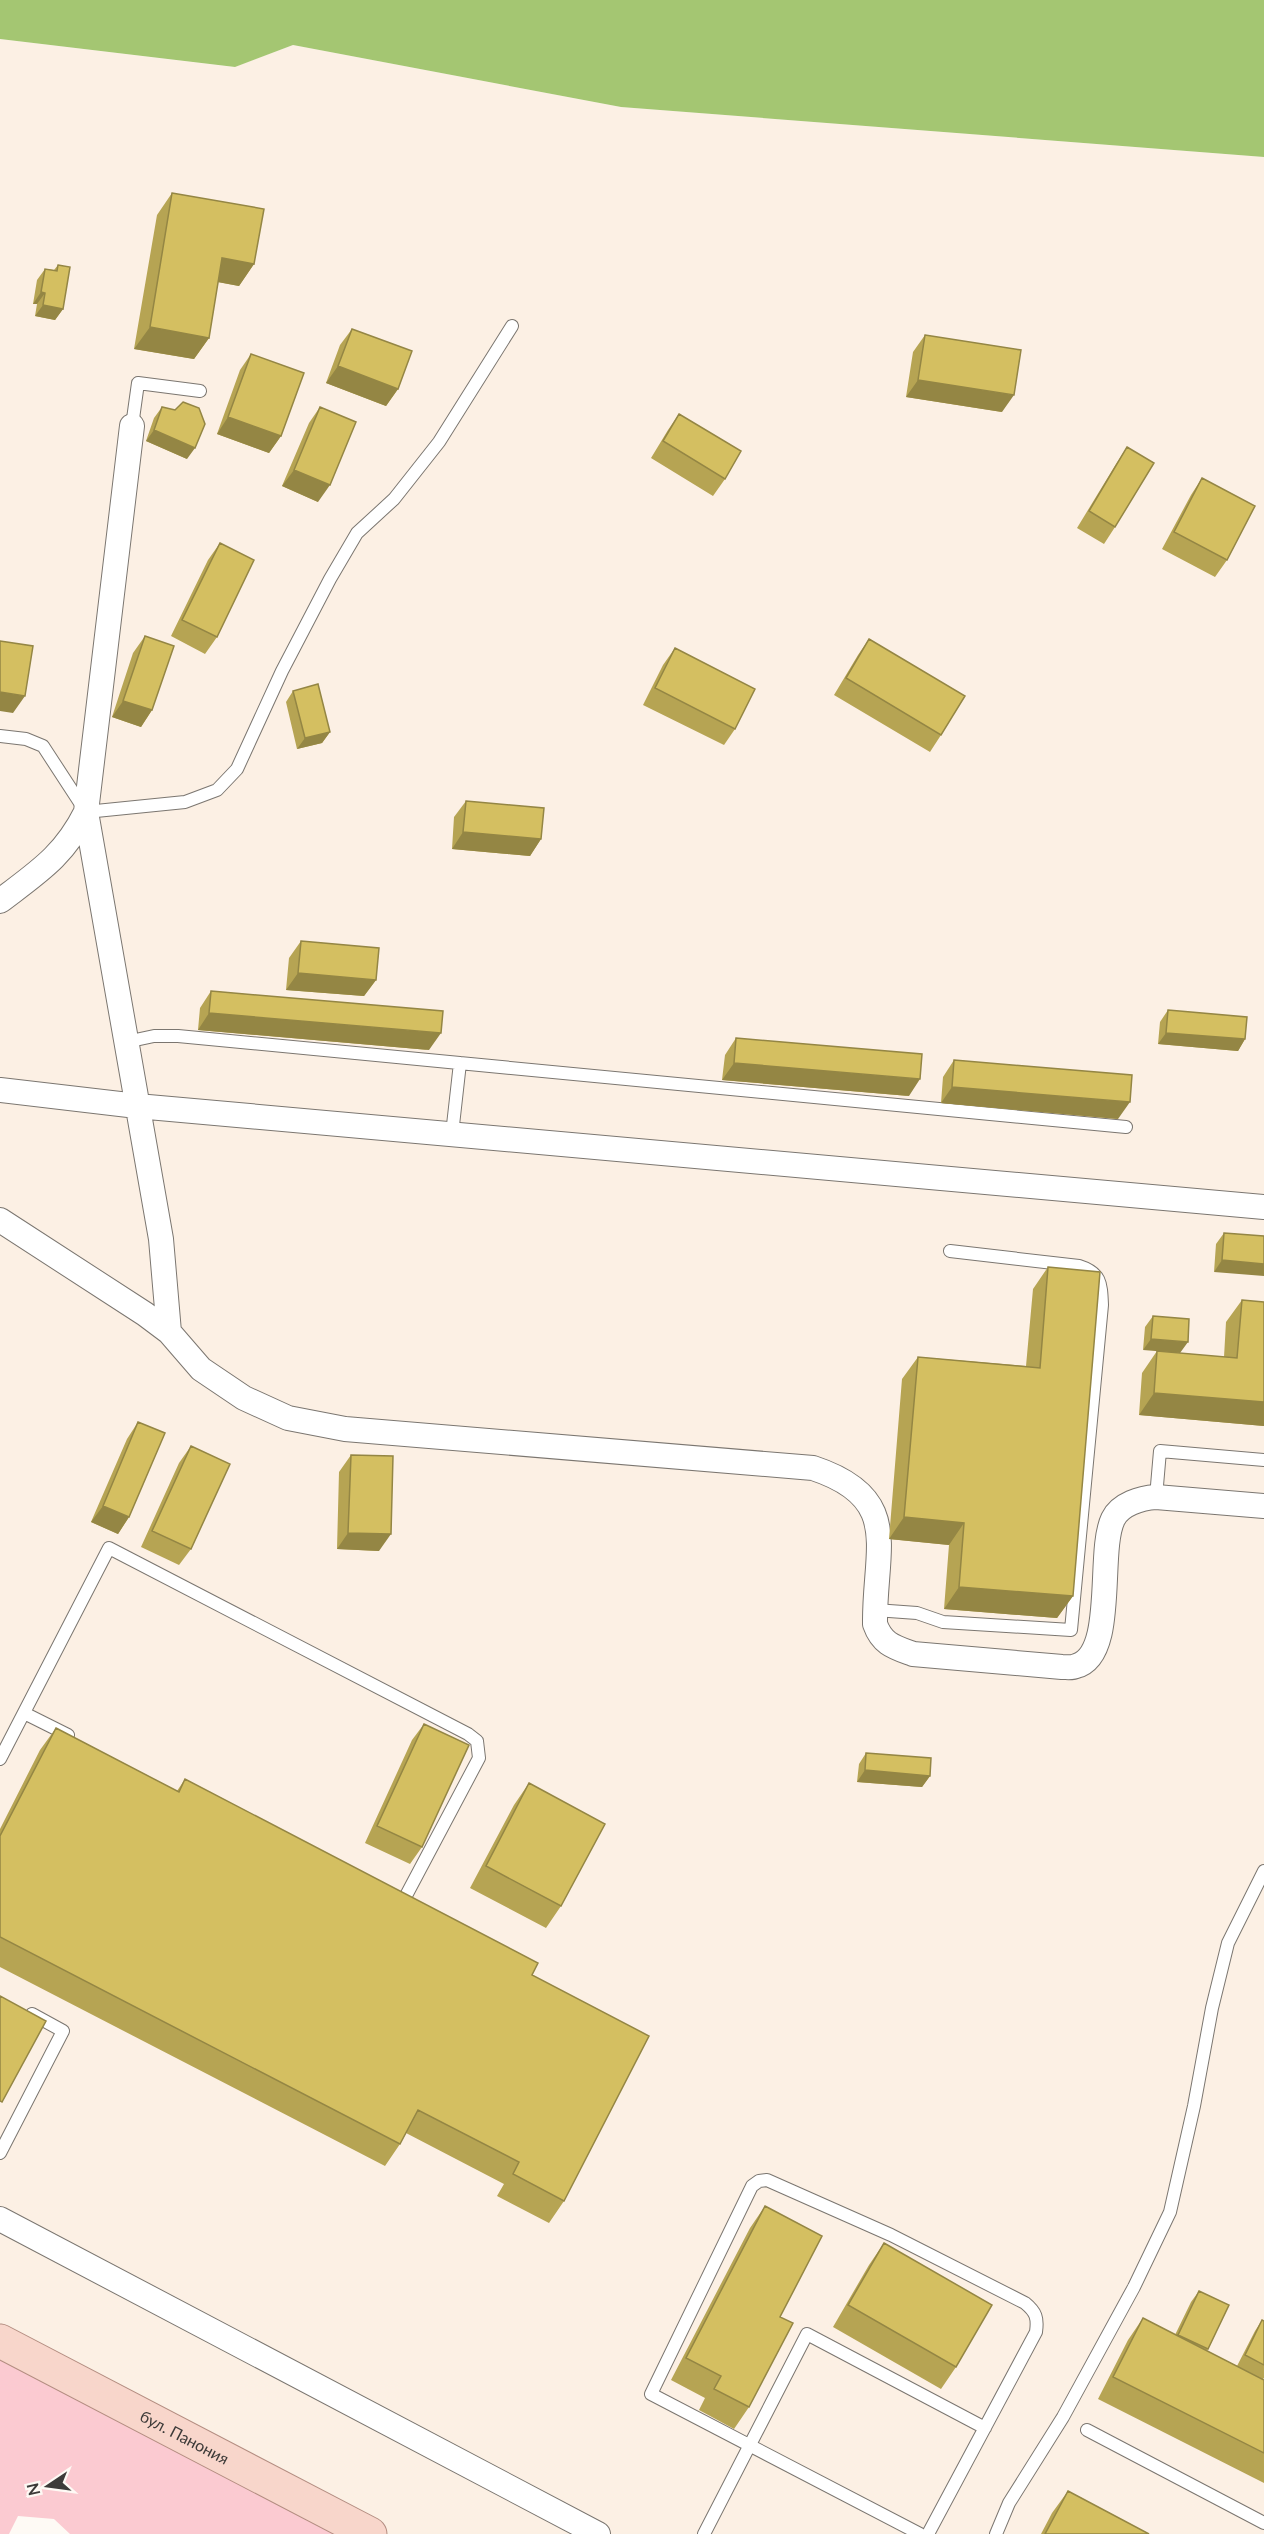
<svg xmlns="http://www.w3.org/2000/svg" width="1264" height="2534" font-family="Lato,sans-serif">
<style>
.built{fill:#fcf0e4}
.green{fill:#fbcad1}
.water{fill:#a4c672}
.lines{fill:none;stroke-linecap:round;stroke-linejoin:round}
.lane-casing{stroke:#7b7670;stroke-width:14}
.street-casing{stroke:#7b7670;stroke-width:26}
.primary-casing{stroke:#b48e82;stroke-width:35}
.lane{stroke:#fff;stroke-width:12}
.street{stroke:#fff;stroke-width:24}
.primary{stroke:#f8d6cb;stroke-width:33}
.wall{fill:#b6a453}
.shaded-wall{fill:#948644}
.building{fill:#d4bf61;stroke:#948644;stroke-width:1.5}
.labels{text-anchor:middle;stroke-width:4.5;stroke-linejoin:round;paint-order:stroke}
.street-label{font-size:16px;fill:#3d3b39;stroke:#fefaf5}
</style>
<rect width="100%" height="100%" fill="#fefaf5"/>
<path class="built" d="M0,39L234,67L293,45L621,107L1264,157V2534H370L0,2341Z"/>
<path class="green" d="M0,2341L370,2534H70L54,2519L18,2516L9,2534H0Z"/>
<path class="water" d="M0,0H1264V157L621,107L293,45L235,67L0,39Z"/>
<g class="lines">
<defs>
<path id="lane" d="M132,426L138,383L200,391
M0,736L26,739L43,746L86,812L185,802L217,790L237,769L282,671L330,579L357,533L394,499L439,442L512,326
M126,1042L154,1036H178L1126,1127
M452,1134L460,1063
M1156,1497L1160,1451L1264,1460
M875,1610L917,1613L943,1622L1071,1630L1102,1305C1101,1283 1101,1273 1079,1266L950,1251
M24,1713L68,1735
M0,1759L109,1548L468,1734L477,1741L479,1758L400,1907L398,1906
M0,2153L63,2031L32,2014
M1087,2430L1264,2523
M704,2534L807,2334L985,2428
M920,2534L651,2394L752,2186L759,2181L767,2180L891,2235L1025,2303C1036,2312 1038,2318 1036,2332L928,2534
M996,2534L1009,2503L1063,2417L1134,2287L1170,2212L1194,2106L1212,2008L1228,1943L1264,1871"/>
<path id="street" d="M0,901C38,872 64,856 86,812
M0,1090L137,1106L1264,1207
M0,1220L145,1314L169,1332L161,1239L86,812L132,426
M169,1332L201,1369L244,1398L288,1418L345,1429L813,1468C904,1498 874,1549 875,1624C882,1644 894,1647 913,1654L1062,1667C1067,1667 1072,1668 1076,1666C1117,1655 1097,1552 1113,1519C1120,1504 1141,1498 1156,1497L1264,1506
M0,2219L598,2534"/>
<g id="primary">
<path id="s1" d="M0,2341L370,2534"/>
</g>
</defs>
<use href="#lane" class="lane-casing"/>
<use href="#street" class="street-casing"/>
<use href="#primary" class="primary-casing"/>
<use href="#lane" class="lane"/>
<use href="#street" class="street"/>
<use href="#primary" class="primary"/>
</g>
<path class="wall" d="M172,193L254,264L239,286L218,282L209,338L194,359L134,349L157,215Z
M58,265L63,309L55,320L35,316L37,304H33L37,280L45,269L54,270Z
M352,329L398,389L386,406L326,383L340,345Z
M925,335L1002,412L906,397L913,352Z
M251,354L281,436L269,453L217,434L240,370Z
M162,407L187,459L146,441L154,418Z
M320,407L318,502L282,486L309,423Z
M679,414L725,479L713,496L651,458L668,430Z
M1127,447L1115,527L1104,544L1077,528L1116,464Z
M1202,478L1227,560L1215,577L1162,549L1191,495Z
M220,543L217,637L205,654L171,636L208,560Z
M145,636L152,710L141,727L112,717L133,653Z
M869,639L941,735L930,752L834,695L858,655Z
M675,648L735,729L724,745L643,705L663,665Z
M293,691L330,732L322,743L297,749L286,702Z
M466,801L541,839L530,856L452,849L454,817Z
M301,941L376,980L364,996L286,990L289,958Z
M211,991L429,1050L198,1030L200,1008Z
M1168,1010L1245,1039L1238,1051L1158,1044L1160,1022Z
M736,1038L909,1096L722,1080L725,1055Z
M954,1060L1118,1119L941,1103L943,1077Z
M1224,1233L1264,1236L1214,1272L1216,1244Z
M1048,1267L1073,1596L1057,1618L944,1609L949,1545L889,1539L902,1379L918,1357L1026,1366L1033,1289Z
M1242,1300L1264,1426L1139,1415L1142,1373L1157,1351L1224,1357L1226,1322Z
M1153,1316L1189,1319L1143,1350L1145,1327Z
M138,1422L129,1517L118,1534L91,1522L127,1439Z
M191,1446V1549L179,1565L141,1547L179,1463Z
M351,1455L379,1551L337,1549L339,1472Z
M424,1724L422,1847L410,1864L365,1843L412,1740Z
M56,1728L177,1791L185,1779L532,1975L564,2201L549,2223L497,2196L504,2184L406,2133L400,2144L385,2166L0,1967V1829L40,1750Z
M866,1753L930,1776L922,1787L857,1782L859,1764Z
M529,1783L561,1906L546,1928L470,1888L514,1805Z
M765,2206L780,2317L749,2407L734,2429L699,2410L705,2398L671,2380L750,2228Z
M884,2243L956,2367L941,2389L833,2327L869,2265Z
M1199,2291L1229,2305L1207,2351L1237,2366L1255,2331L1262,2320L1264,2321V2378L1263,2379L1264,2380V2483L1098,2399L1128,2340L1143,2318L1175,2335L1191,2302Z
M1068,2491L1149,2534H1041L1052,2513Z"/>
<path class="shaded-wall" d="M222,258L254,264L239,286L207,280Z
M41,292L45,293L37,304H33Z
M43,305L63,309L55,320L35,316Z
M150,327L209,338L194,359L134,349Z
M338,366L398,389L386,406L326,383Z
M918,380L1014,395L1002,412L906,397Z
M228,417L281,436L269,453L217,434Z
M154,430L195,448L187,459L146,441Z
M294,470L330,485L318,502L282,486Z
M0,692L25,696L13,713L0,711Z
M123,701L152,710L141,727L112,717Z
M330,732L322,743L297,749L305,738Z
M463,832L541,839L530,856L452,849Z
M298,973L376,980L364,996L286,990Z
M209,1013L441,1033L429,1050L198,1030Z
M1166,1033L1245,1039L1238,1051L1158,1044Z
M734,1063L920,1079L909,1096L722,1080Z
M952,1087L1130,1102L1118,1119L941,1103Z
M1222,1260L1264,1264V1276L1214,1272Z
M1151,1339L1188,1342L1180,1353L1143,1350Z
M1154,1393L1264,1402V1426L1139,1415Z
M103,1506L129,1517L118,1534L91,1522Z
M904,1517L964,1523L949,1545L889,1539Z
M348,1533L391,1534L379,1551L337,1549Z
M959,1587L1073,1596L1057,1618L944,1609Z
M865,1770L930,1776L922,1787L857,1782Z"/>
<path class="building" d="M172,193L264,209L254,264L222,258L209,338L150,327Z
M58,265L70,267L63,309L43,305L45,293L41,292L45,269L57,271Z
M352,329L412,351L398,389L338,366Z
M925,335L1021,350L1014,395L918,380Z
M251,354L304,373L281,436L228,417Z
M183,402L199,408L205,424L195,448L154,430L162,407L175,410Z
M320,407L356,422L330,485L294,470Z
M679,414L741,451L725,479L663,441Z
M1127,447L1154,463L1115,527L1089,511Z
M1202,478L1255,506L1227,560L1174,532Z
M220,543L254,560L217,637L182,620Z
M145,636L174,646L152,710L123,701Z
M869,639L965,696L941,735L846,678Z
M0,641L33,646L25,696L0,692Z
M675,648L755,689L735,729L655,688Z
M318,684L330,732L305,738L293,691Z
M466,801L544,808L541,839L463,832Z
M301,941L379,948L376,980L298,973Z
M211,991L443,1011L441,1033L209,1013Z
M1168,1010L1247,1017L1245,1039L1166,1033Z
M736,1038L922,1054L920,1079L734,1063Z
M954,1060L1132,1075L1130,1102L952,1087Z
M1224,1233L1264,1236V1264L1222,1260Z
M1048,1267L1100,1272L1073,1596L959,1587L964,1523L904,1517L918,1357L1040,1368Z
M1242,1300L1264,1302V1402L1154,1393L1157,1351L1237,1358Z
M1153,1316L1189,1319L1188,1342L1151,1339Z
M138,1422L165,1433L129,1517L103,1506Z
M191,1446L230,1464L191,1549L152,1531Z
M351,1455L393,1456L391,1534L348,1533Z
M424,1724L469,1745L422,1847L377,1826Z
M56,1728L179,1792L185,1779L538,1963L532,1975L649,2036L564,2201L513,2174L519,2162L418,2110L400,2144L0,1937V1836Z
M866,1753L931,1758L930,1776L865,1770Z
M529,1783L605,1824L561,1906L486,1866Z
M0,1996L46,2021L2,2102L0,2101Z
M765,2206L822,2236L780,2317L793,2323L749,2407L714,2389L721,2376L686,2358Z
M884,2243L992,2305L956,2367L848,2305Z
M1199,2291L1229,2305L1208,2349L1178,2335Z
M1143,2318L1264,2380V2453L1113,2377Z
M1262,2320L1264,2321V2365L1245,2355Z
M1068,2491L1149,2534H1045Z"/>
<g class="labels">
<g class="street-label">
<text dy="6" stroke="none"><textPath href="#s1" startOffset="208">бул. Панония</textPath></text>
</g>
</g>
<g transform="translate(48 2486) rotate(257)" stroke="#fefaf5" stroke-width="4.5" paint-order="stroke">
<path d="M0-4.5L10 22L0 15L-10 22Z" fill="#3d3b39"/>
<text y="-9" font-size="16" font-weight="bold" text-anchor="middle" fill="#3d3b39">N</text>
</g>
</svg>
